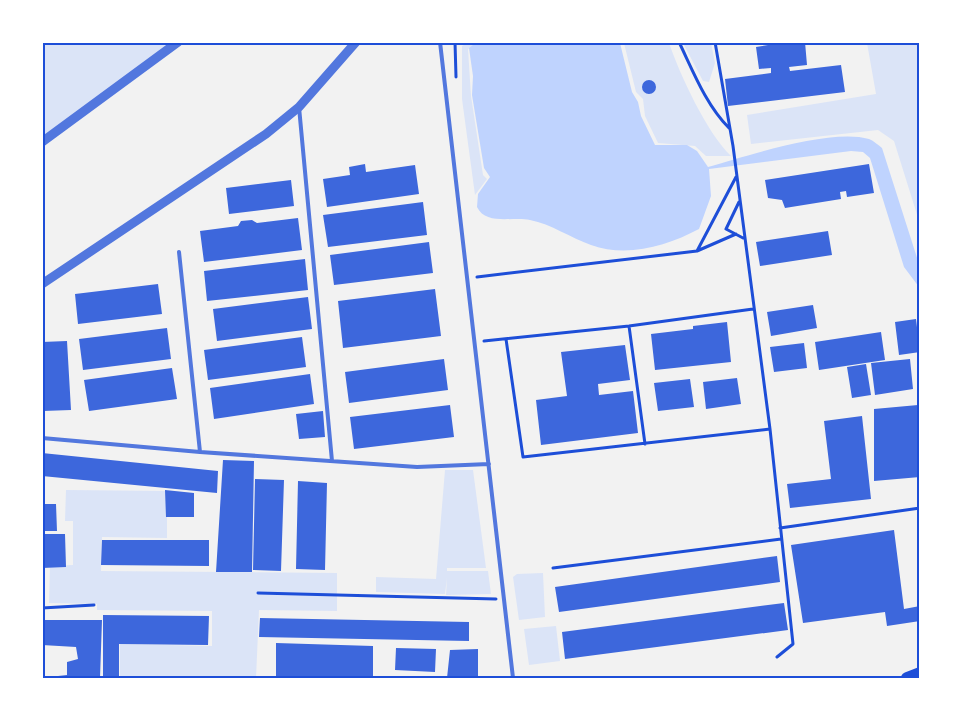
<svg xmlns="http://www.w3.org/2000/svg" width="962" height="721" font-family="'Open Sans',sans-serif">
<style>
.green{fill:#dbe4f7}
.water{fill:#bfd3fe}
.building{fill:#3d67dc}
.lines{fill:none;stroke-linecap:round;stroke-linejoin:round}
.path{stroke:#1d4ed8;stroke-width:3}
.service{stroke:#5277de;stroke-width:4}
.tertiary{stroke:#5277de;stroke-width:9}
.primary{stroke:#1d4ed8;stroke-width:12}
.neatline{fill:none;stroke:#1d4ed8;stroke-width:2}
</style>
<rect width="100%" height="100%" fill="#f2f2f2"/>
<path class="green" d="M43,43H171L43,136Z
M467,43H478L468,49L471,96L483,175L487,179L475,195L462,99V46Z
M624,43H669C680,75 707,133 731,156H706L695,146L658,143L645,116L643,99L636,92Z
M683,43H711L715,63L709,82L703,81Z
M867,43H919V221L894,141L878,130L751,144L747,115L876,94Z
M445,470H473L486,568H447V571H488L491,594L446,595L447,578L445,594L376,592V577L436,579Z
M66,490L167,491V538L102,537L101,571L337,573V611L259,610L256,678L120,676V644L212,646V611L97,610V604L49,603L50,566L73,565V521H65Z
M543,573L545,617L519,620L513,577L517,574Z
M556,626L560,661L529,665L524,629Z"/>
<path class="water" d="M477,42L620,43L632,92L638,102L641,116L655,145H687L697,151L708,167C747,156 831,128 869,139C874,141 878,145 882,148L919,264V287L904,267L870,158L863,152L851,151L709,169L711,196L699,229C667,246 627,258 591,245C571,238 551,224 530,220C514,216 486,226 477,207L478,194L490,177L484,168L472,95L473,76L469,48Z"/>
<path class="building" d="M767,42H805L807,65L789,67L790,71L841,65L845,92L728,106L725,79L771,73V68L759,69L756,47L768,45Z
M642 87a7 7 0 1 1 14 0a7 7 0 1 1-14 0Z
M365,164L366,172L415,165L419,194L327,207L323,179L350,175L349,167Z
M869,164L874,193L847,197L846,191L840,192L841,199L785,208L782,200L768,198L765,180Z
M291,180L294,206L229,214L226,188Z
M423,202L427,235L328,247L323,215Z
M298,218L302,250L204,262L200,231L238,226L241,221L252,220L257,223Z
M828,231L832,255L760,266L756,242Z
M429,242L433,273L334,285L330,255Z
M305,259L308,290L207,301L204,271Z
M158,284L162,314L78,324L75,294Z
M435,289L441,336L343,348L338,301Z
M308,297L312,329L217,341L213,309Z
M813,305L817,328L771,336L767,312Z
M916,319L920,352L899,355L895,322Z
M727,322L731,362L655,370L651,334L693,329V326Z
M167,328L171,359L83,370L79,339Z
M881,332L885,360L819,370L815,342Z
M302,337L306,367L208,380L204,350Z
M67,341L71,410L43,411L42,342Z
M804,343L807,368L774,372L770,347Z
M625,345L630,380L598,384L599,395L633,391L638,433L541,445L536,400L567,396L561,352Z
M444,359L448,390L349,403L345,372Z
M910,359L913,389L875,395L871,363Z
M866,364L871,395L852,398L847,367Z
M172,368L177,399L89,411L84,380Z
M310,374L314,404L214,419L210,388Z
M737,378L741,404L706,409L703,382Z
M690,379L694,407L658,411L654,383Z
M450,405L454,437L354,449L350,417Z
M918,405L920,477L874,481V409Z
M323,411L325,437L299,439L296,414Z
M862,416L871,499L790,508L787,484L831,479L824,421Z
M42,453L218,471L217,493L42,476Z
M223,460L254,461L252,572H216Z
M255,479L284,480L281,571L253,570Z
M298,481L327,483L325,570L296,569Z
M165,490L194,493V517H166Z
M42,504H56L57,531H42Z
M894,530L904,609L920,606V621L887,626L885,612L803,623L791,545Z
M42,534H65L66,567L42,568Z
M102,540H209V566L101,565Z
M777,556L780,582L559,612L555,587Z
M784,603L788,630L565,659L562,632Z
M103,615L209,616L208,645L119,644V678H103Z
M260,618L469,622V641L259,637Z
M42,620H102L100,678H58V676L67,675V662L78,659L76,647L42,645Z
M276,643L373,646V678H276Z
M396,648L436,649L435,672L395,670Z
M478,649V678H447L450,650Z"/>
<g class="lines">
<path class="path" d="M455,42L456,77
M679,42C693,71 706,105 729,128
M715,42L733,146L770,429L793,644L777,657
M739,202L726,229L743,238
M697,251L736,177
M477,277L697,251L736,234
M629,326L645,444
M506,339L523,457L770,429
M484,341L629,326L753,309
M780,528L920,508
M553,568L781,539
M258,593L496,599
M42,608L94,605"/>
<path class="service" d="M440,42L513,678
M299,107L332,461
M179,252L200,452
M42,438L200,452L417,467L489,464"/>
<path class="tertiary" d="M42,142L178,42
M42,284L266,134L299,107L356,42"/>
<path class="primary" d="M907,678L920,673"/>
</g>
<rect width="962" height="721" fill="none" stroke="#ffffff" stroke-width="88"/>
<rect x="44" y="44" width="874" height="633" class="neatline"/>
</svg>
